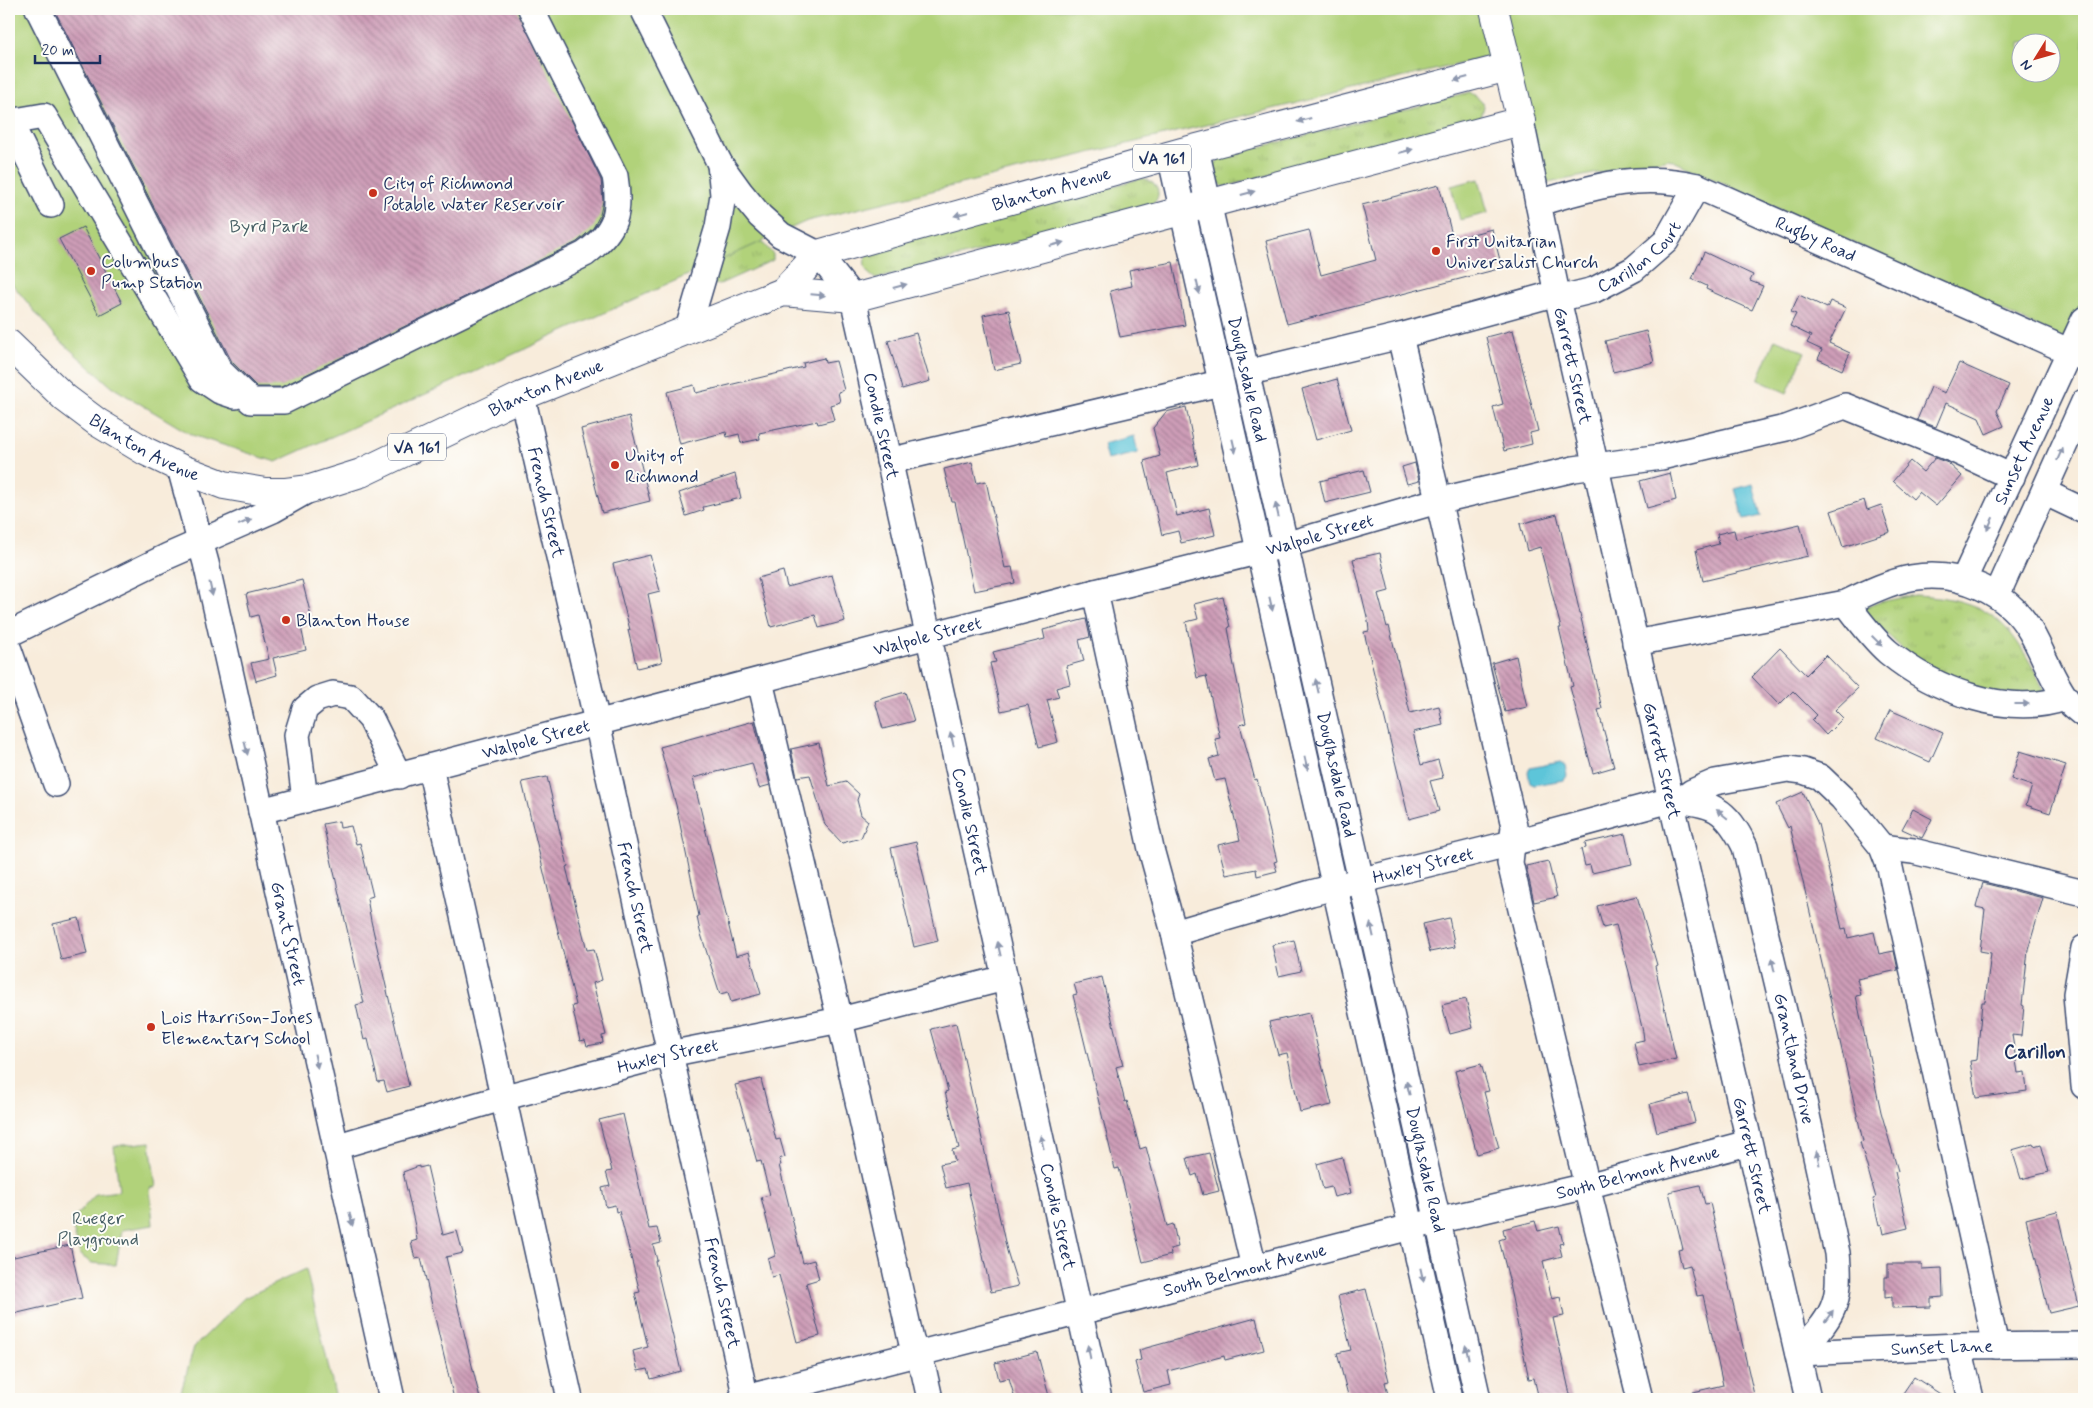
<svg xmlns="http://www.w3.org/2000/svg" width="2093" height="1408" font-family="Mynerve,sans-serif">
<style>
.grass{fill:url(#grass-tufts);stroke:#66806c}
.green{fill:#b1d27a;stroke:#66806c;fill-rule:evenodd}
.water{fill:#5dc5d9;stroke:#3c7a9c}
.building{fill:url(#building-back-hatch)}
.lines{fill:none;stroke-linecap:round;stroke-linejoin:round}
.minor-casing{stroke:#3c4b71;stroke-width:28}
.major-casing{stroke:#3c4b71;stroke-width:30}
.minor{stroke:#fff;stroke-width:25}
.major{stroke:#fff;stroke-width:28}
.oneway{fill:#8d97ae}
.poi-dot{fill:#c8321e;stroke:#fdfcf7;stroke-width:2}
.labels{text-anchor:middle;stroke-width:4;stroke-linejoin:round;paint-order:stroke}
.shield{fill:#fdfcf7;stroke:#5f6c8c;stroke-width:1}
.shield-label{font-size:16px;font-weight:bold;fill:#1b2f5e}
.poi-label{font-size:18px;fill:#1b2f5e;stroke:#fdfcf7;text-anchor:start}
.street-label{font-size:18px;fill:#1b2f5e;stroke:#fdfcf7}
.park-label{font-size:18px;fill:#486066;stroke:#fdfcf7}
.neighbourhood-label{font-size:19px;font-weight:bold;fill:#1b2f5e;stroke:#fdfcf7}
</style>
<defs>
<pattern id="grass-tufts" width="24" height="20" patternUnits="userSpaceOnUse" patternTransform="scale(1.25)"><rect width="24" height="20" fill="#b1d27a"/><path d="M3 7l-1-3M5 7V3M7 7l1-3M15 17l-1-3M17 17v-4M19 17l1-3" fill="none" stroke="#98b56c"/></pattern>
<pattern id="building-back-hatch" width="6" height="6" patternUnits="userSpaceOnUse" patternTransform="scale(1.25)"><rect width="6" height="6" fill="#ce9db7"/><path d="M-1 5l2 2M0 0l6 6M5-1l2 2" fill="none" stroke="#a68098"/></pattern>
</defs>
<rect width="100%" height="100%" fill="#fdfcf7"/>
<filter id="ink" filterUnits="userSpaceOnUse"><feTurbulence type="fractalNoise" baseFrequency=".02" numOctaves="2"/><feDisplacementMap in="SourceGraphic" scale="10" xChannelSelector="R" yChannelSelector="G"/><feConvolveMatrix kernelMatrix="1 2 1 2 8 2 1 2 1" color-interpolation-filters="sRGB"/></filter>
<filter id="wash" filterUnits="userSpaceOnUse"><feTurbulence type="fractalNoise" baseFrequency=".0096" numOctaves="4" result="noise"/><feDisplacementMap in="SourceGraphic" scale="20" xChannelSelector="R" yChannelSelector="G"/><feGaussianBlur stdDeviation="1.12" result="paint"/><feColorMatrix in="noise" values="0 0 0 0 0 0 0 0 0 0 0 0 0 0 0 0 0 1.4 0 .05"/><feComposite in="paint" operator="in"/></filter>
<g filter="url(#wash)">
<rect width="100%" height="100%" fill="#f8ecdb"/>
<path class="grass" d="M1469,93C1476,96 1480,99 1484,106L1481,118L1224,187L1214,179L1213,165L1222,157Z
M1143,178C1158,183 1164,195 1151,206L876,279C865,273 860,262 870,251Z
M757,237L773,254V260L720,284H712L721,255Z
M1915,595C1997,599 2013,628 2047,695L1987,693L1923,668L1860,609L1880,602Z"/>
<path class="green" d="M9,9H2084V348L1669,159L1543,184L1509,52L807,221L276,462L192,435L112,387L54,335L13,285L9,278ZM2020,42H2050V72H2020Z
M1479,179L1488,213L1460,220L1451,186Z
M1775,339L1805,352L1787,393L1758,380Z
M150,1142L156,1187L150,1188L153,1225L122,1230L116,1265L92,1263L80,1255L71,1221L96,1194L119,1191L114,1146Z
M306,1269L336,1399H179L194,1347L244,1298Z"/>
<path class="water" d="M1134,436L1138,453L1107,460L1103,444Z
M1753,484L1761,516L1744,520L1735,489Z
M1560,762L1565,765L1567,776L1564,780L1534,785L1530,783L1528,772L1530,768Z"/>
<g id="blocks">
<path class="building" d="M54,9H517L601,180L603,201L600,215L593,228L577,242L281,387H257L232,362Z
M1439,185L1453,239L1492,229L1502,268L1287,324L1266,241L1309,230L1321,275L1376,260L1362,205Z
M83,227L122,303L99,315L59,239Z
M1704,252L1753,275L1750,281L1763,286L1752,310L1706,289L1707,286L1692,279Z
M1173,262L1185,325L1120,337L1110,291L1132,286L1129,270Z
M1799,295L1827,308L1830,301L1846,308L1829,343L1850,353L1842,370L1818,359L1822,350L1807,343L1811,336L1790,326L1796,314L1791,312Z
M1009,310L1021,364L994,370L983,315Z
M1513,330L1538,431L1530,433L1532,444L1504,451L1493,407L1503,404L1486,337Z
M1646,331L1654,362L1613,372L1605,341Z
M916,333L930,381L902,389L888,341Z
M824,358L825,363L836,361L844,390L838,392L840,402L830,405L834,420L818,424L817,421L759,433L760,439L741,443L739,434L727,437L726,432L680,444L667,392L694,385L696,393L804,367L803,363Z
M1959,363L2009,385L1997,411L2004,426L1986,434L1979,418L1946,403L1936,427L1917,420L1931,387L1945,393Z
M1337,379L1351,430L1316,440L1302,389Z
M1186,407L1198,465L1167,473L1177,516L1209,508L1215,535L1181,543L1178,531L1162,535L1144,461L1160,456L1153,428L1166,412Z
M629,416L650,501L602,513L581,429Z
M1935,458L1948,463L1962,476L1936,506L1919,492L1913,499L1893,481L1910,461L1923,472Z
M972,462L977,483L986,481L1005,568L1012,567L1015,583L974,591L955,502H952L944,469Z
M1415,463L1419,481L1407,484L1402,467Z
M1364,470L1370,492L1325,503L1320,481Z
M1670,473L1676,500L1647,508L1640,481Z
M735,474L741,498L703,507L704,510L686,516L679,493Z
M1864,500L1867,510L1881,505L1890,532L1843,547L1831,511Z
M1557,514L1602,709L1598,710L1614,767L1593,773L1570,687L1573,686L1559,628H1561L1540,547L1527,551L1520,524Z
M1800,524L1808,556L1703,581L1696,550L1719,544L1717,534L1734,530L1736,539Z
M1380,553L1389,591L1378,594L1387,627L1389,626L1410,713L1439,706L1443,725L1413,732L1421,765L1438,760L1443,778L1430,781L1439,811L1409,819L1364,632L1369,631L1368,621L1353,559Z
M650,555L660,591L648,594L662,662L637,668L628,630H630L613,564Z
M783,571L787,587L832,575L845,621L819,628L815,615L771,627L758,578Z
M302,580L313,624L301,627L306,650L273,658L277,675L256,681L251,663L269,659L258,615L251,617L246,594Z
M1223,597L1230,627L1228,628L1233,656H1232L1246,723L1240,725L1255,780L1257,779L1277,861L1274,862L1277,871L1257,876L1256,869L1226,875L1218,845L1240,840L1225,779L1215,781L1209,759L1219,756L1215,739L1220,738L1206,676L1197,678L1186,622L1198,619L1194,604Z
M1086,619L1090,637L1079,640L1084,661L1066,666L1070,684L1056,688L1059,697L1047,700L1058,742L1039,747L1028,705L1001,711L990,663L996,662L993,652L1045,639L1043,630Z
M1780,648L1806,675L1826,655L1858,688L1835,710L1843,718L1826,735L1812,720L1817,715L1793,691L1779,705L1752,677Z
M1516,656L1527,707L1505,712L1492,663Z
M905,692L914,721L883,729L875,701Z
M1890,710L1943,733L1930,762L1877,738Z
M754,721L770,785L759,788L752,763L693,778L736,956L749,952L761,994L731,1002L728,992L720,994L700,931L697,917L699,916L676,805L660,747Z
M819,743L829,786L846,782L859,794L857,800L861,815L868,821L861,838L842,843L825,825L810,775L797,777L791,749Z
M2020,751L2066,765L2050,813L2026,805L2032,786L2011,779Z
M547,777L565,854L568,866L566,867L587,950L594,949L602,980L593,983L606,1035L602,1036L603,1043L587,1046L585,1040L580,1041L572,1006L576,1005L522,782Z
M1803,792L1818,824L1842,929L1846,928L1848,938L1874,932L1879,954L1894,951L1898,970L1857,979L1861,995L1856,996L1881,1112L1898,1171L1895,1172L1908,1228L1883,1234L1881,1224L1879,1225L1873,1199L1876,1198L1860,1142L1863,1141L1790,826L1788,828L1776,804Z
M1913,809L1932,819L1922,838L1902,829Z
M339,821L340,828L351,826L356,844L360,843L373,896L367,898L371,921L409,1086L387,1092L384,1081L378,1082L368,1039L364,1040L356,1005L364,1003L323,824Z
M1625,834L1632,864L1592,873L1590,865L1585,866L1581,849L1586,848L1585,843Z
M916,842L938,941L914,947L891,848Z
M1548,861L1557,897L1534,902L1526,866Z
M1983,883L2043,898L2028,950L2022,1005L2024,1006L2021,1036L2012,1035L2018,1073L2025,1072L2027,1091L1976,1098L1970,1061L1977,1060L1982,1002H1985L1991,953L1980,951L1985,909L1976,907Z
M1637,896L1657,965L1655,966L1676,1059L1639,1067L1634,1042L1644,1040L1643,1032L1629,972L1616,925L1603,928L1597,906Z
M79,918L87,954L61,960L53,924Z
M1449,918L1455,947L1430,952L1423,924Z
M1294,940L1301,971L1279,976L1272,945Z
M1102,977L1123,1065L1116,1067L1125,1102L1127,1101L1140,1149L1146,1147L1167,1226L1173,1224L1178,1247L1170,1249L1171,1255L1143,1262L1119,1168L1115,1169L1073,995L1077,994L1074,984Z
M1466,999L1473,1028L1450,1034L1442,1005Z
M1309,1013L1332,1105L1300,1112L1287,1053L1278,1055L1269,1022Z
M956,1023L1007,1251L1018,1286L991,1292L967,1183L946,1188L940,1164L955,1161L952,1150L959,1148L945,1092L948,1091L931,1029Z
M1481,1064L1489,1091L1484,1092L1499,1148L1477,1154L1455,1071Z
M761,1079L776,1140L780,1139L785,1157L779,1159L781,1165H779L803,1263L814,1260L819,1279L806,1283L820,1336L797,1342L779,1275L772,1277L768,1259L775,1256V1253L761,1197L770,1195L761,1161L757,1162L735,1085Z
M1688,1094L1695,1122L1657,1132L1650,1104Z
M623,1114L649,1229L657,1228L661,1243L653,1245L657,1260L655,1261L681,1371L651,1379L648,1369L638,1371L633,1351L648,1347L635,1293L640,1292L619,1211L616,1212L615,1205L606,1207L602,1188L610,1186L606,1172L612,1171L599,1120Z
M2033,1144L2034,1146L2041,1144L2049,1172L2021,1179L2012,1150Z
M1209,1153L1219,1191L1203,1195L1197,1174L1192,1176L1187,1158Z
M1342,1157L1351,1193L1334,1197L1331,1187L1323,1189L1317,1164Z
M419,1166V1168L427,1166L443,1235L457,1231L463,1253L446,1257L480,1399H454L421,1258L415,1259L411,1242L417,1240L415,1226L403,1172Z
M1700,1185L1705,1204L1710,1203L1755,1399H1690L1689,1393L1723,1385L1703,1295L1697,1296L1690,1265L1682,1267L1678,1250L1683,1249L1669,1192Z
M2057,1211L2079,1306L2049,1313L2026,1219Z
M1535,1221L1538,1231L1559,1226L1563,1243L1559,1244L1562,1256L1543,1261L1552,1299L1560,1297L1564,1316L1553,1318L1571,1399H1539L1534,1378L1529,1379L1509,1284L1510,1283L1499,1240L1505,1238L1503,1229Z
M70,1245L82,1298L9,1315V1258Z
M1888,1264H1922V1269L1942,1268L1943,1297L1931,1298V1307L1892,1308V1297L1885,1298V1277H1888Z
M1366,1289L1389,1381L1385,1382L1389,1399H1349L1337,1353L1351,1350L1338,1296Z
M1256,1318L1264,1350L1225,1360L1224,1356L1168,1371L1171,1385L1143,1392L1135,1362L1141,1360L1139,1350Z
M1037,1352L1049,1396L1035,1399H1015L1009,1378L999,1380L995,1363Z
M1914,1377L1948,1399H1899Z"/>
</g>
</g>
<g filter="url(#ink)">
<use href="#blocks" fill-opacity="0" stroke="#3c4b71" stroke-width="1"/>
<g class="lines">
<defs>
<g id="minor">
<path d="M38,9L220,371L251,401H284L585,254C616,230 621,214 615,176L531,9"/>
<path id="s1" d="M643,9L720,164L741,193L760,216L781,235L818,254L853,298L1099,1399"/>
<path id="s2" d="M1521,121L1558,299L1671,800L1808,1399"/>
<path d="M9,122L44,116L202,379L220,391L235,396"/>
<path d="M10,122L51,205"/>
<path id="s3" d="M1196,149L1478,1399"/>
<path d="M1170,155L1450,1399"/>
<path id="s4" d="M1538,203C1594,187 1638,172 1697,186L2084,358"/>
<path id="s5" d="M1558,299L1594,290L1634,269L1666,241L1697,186"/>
<path d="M688,329L718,227L723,195L720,164"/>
<path d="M1400,336L1514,826L1510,863L1587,1186L1640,1399"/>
<path d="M1246,373L1400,336L1557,293"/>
<path id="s6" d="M522,396L597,722L746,1399"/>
<path d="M889,461L1220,383"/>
<path id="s7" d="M180,468L206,563L392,1399"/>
<path d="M2044,492L2084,511"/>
<path id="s8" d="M1964,579L2084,320"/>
<path d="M1095,592L1151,849L1174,933L1254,1267"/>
<path d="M1997,595L2084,402"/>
<path d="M1846,603C1859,620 1872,638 1888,652C1934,690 2007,718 2065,698"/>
<path d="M9,634L168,556L273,510L310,489"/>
<path d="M1635,643L1846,603C1893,580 1930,564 1981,587C2002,597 2020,612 2031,632C2043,653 2051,677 2065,697C2069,704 2078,710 2084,715"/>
<path d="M9,650L56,784"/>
<path d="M760,681L840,1020L911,1340L924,1372L930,1399"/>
<path d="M430,767L570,1399"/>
<path d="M305,800L297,735L305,709L317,699L333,694L351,697L371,719L399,776"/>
<path d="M1680,801L1692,792L1715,782L1788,769L1803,771L1820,777L1842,798L1882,847L1890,868L1996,1346"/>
<path id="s9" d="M261,811L1095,592L1285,545L1437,501L1574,469L1661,457L1786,428L1845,406L1954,450L2012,477"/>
<path d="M1882,847L1913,851L2084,893"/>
<path id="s10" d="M1174,933L1311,893L1512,843L1671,800C1713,803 1726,808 1745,847L1788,1028L1837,1253C1842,1305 1833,1316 1798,1353"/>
<path d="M2084,948L2076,994L2084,1086"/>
<path id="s11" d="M335,1147L502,1098L669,1054L840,1020L1005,978"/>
<path d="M1959,1346L1971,1399"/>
<path id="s12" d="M1798,1353L1959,1346L2084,1345"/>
<path id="s13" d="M741,1399L1411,1227L1587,1186L1748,1143"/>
</g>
<g id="major">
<path id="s14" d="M783,292L818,254L1182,152L1508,67"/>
<path id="s15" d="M9,344L65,398L97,422L145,451L180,468L224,485L265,492H286L310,489L361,473L522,396L783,292L853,298L1521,121L1494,9"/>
</g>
</defs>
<use href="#minor" class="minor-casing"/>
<use href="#major" class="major-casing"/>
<use href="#minor" class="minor"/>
<use href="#major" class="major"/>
</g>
<defs><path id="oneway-solid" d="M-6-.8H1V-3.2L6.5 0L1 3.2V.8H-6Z" transform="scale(1.25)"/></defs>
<g class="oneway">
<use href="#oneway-solid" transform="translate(1461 79) rotate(165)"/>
<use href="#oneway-solid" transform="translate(1304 120) rotate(165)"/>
<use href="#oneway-solid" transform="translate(1406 151) rotate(-15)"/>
<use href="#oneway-solid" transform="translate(1248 193) rotate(-15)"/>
<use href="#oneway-solid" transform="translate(961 214) rotate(164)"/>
<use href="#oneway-solid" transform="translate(1057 244) rotate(-15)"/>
<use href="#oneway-solid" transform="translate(900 286) rotate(-15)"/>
<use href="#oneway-solid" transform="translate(1198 287) rotate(77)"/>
<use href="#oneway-solid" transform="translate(818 295) rotate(5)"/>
<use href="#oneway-solid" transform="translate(1234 446) rotate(77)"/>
<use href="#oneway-solid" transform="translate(2060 454) rotate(-66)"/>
<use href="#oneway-solid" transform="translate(1277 510) rotate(-103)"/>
<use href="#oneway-solid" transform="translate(245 522) rotate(-24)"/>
<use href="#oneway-solid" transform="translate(1990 524) rotate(115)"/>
<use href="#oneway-solid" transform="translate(211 589) rotate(78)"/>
<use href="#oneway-solid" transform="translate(1271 604) rotate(77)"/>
<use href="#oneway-solid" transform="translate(1877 641) rotate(45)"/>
<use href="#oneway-solid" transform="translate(1317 686) rotate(-103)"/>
<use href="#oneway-solid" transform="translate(2022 704)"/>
<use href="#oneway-solid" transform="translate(952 739) rotate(-103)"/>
<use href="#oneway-solid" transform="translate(246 748) rotate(77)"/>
<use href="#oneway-solid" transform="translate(1306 763) rotate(77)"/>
<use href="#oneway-solid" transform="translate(1722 814) rotate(-141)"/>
<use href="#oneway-solid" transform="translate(1372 930) rotate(-103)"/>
<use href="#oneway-solid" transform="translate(999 949) rotate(-103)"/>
<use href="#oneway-solid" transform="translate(1773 965) rotate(-103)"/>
<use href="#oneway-solid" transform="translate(316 1061) rotate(78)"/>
<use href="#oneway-solid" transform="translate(1408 1088) rotate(-103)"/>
<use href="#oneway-solid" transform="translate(1042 1142) rotate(-103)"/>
<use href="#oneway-solid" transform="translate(1818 1158) rotate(-102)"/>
<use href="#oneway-solid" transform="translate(351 1219) rotate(77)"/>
<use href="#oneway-solid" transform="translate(1422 1275) rotate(77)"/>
<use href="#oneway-solid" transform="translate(1829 1316) rotate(-54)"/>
<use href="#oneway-solid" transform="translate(1089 1352) rotate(-102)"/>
<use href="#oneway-solid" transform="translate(1467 1352) rotate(-103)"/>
</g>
</g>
<g class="poi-dot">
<circle cx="373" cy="193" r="5"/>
<circle cx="1436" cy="251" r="5"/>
<circle cx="91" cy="271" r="5"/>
<circle cx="615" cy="465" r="5"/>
<circle cx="286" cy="620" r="5"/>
<circle cx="151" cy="1027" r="5"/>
</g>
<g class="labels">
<g class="shield">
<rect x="1133" y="144.5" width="58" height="27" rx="4"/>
<rect x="388" y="433.5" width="58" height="27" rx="4"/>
</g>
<g class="shield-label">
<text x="1162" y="164">VA 161</text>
<text x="417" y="453">VA 161</text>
</g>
<g class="poi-label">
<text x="383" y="189">City of Richmond<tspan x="383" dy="21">Potable Water Reservoir</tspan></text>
<text x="1446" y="247">First Unitarian<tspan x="1446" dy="21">Universalist Church</tspan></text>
<text x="101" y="267">Columbus<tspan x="101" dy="21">Pump Station</tspan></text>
<text x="625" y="461">Unity of<tspan x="625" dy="21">Richmond</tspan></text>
<text x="296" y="626">Blanton House</text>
<text x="161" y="1023">Lois Harrison-Jones<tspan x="161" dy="21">Elementary School</tspan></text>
</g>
<g class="street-label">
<text dy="6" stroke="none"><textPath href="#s14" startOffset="294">Blanton Avenue</textPath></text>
<text dy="6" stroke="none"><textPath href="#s4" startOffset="292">Rugby Road</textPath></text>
<text dy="6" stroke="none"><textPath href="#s5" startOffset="94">Carillon Court</textPath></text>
<text dy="6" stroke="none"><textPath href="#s2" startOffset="250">Garrett Street</textPath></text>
<text dy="6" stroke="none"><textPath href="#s3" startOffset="236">Douglasdale Road</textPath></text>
<text dy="6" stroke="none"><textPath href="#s15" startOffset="604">Blanton Avenue</textPath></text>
<text dy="6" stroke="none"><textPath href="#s1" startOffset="496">Condie Street</textPath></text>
<text dy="6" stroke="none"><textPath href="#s15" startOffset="172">Blanton Avenue</textPath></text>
<text dy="6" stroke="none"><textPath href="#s8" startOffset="142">Sunset Avenue</textPath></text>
<text dy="6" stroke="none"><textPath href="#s6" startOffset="109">French Street</textPath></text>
<text dy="6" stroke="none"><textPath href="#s9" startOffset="1094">Walpole Street</textPath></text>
<text dy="6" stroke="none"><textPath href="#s9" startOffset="689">Walpole Street</textPath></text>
<text dy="6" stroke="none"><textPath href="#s9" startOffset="284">Walpole Street</textPath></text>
<text dy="6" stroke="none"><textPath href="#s2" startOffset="655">Garrett Street</textPath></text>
<text dy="6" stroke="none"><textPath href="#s3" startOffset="641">Douglasdale Road</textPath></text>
<text dy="6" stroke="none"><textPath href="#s1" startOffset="901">Condie Street</textPath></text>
<text dy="6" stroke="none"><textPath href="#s10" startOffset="258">Huxley Street</textPath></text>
<text dy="6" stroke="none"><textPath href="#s6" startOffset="514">French Street</textPath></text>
<text dy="6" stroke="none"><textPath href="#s7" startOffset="478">Grant Street</textPath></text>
<text dy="6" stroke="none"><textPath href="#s11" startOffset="345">Huxley Street</textPath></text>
<text dy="6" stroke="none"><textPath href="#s10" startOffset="826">Grantland Drive</textPath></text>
<text dy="6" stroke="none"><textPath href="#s2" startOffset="1060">Garrett Street</textPath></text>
<text dy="6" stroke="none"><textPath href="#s3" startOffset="1046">Douglasdale Road</textPath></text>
<text dy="6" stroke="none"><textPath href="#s13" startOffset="925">South Belmont Avenue</textPath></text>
<text dy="6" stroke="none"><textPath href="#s1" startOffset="1306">Condie Street</textPath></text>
<text dy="6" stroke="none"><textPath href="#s13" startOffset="520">South Belmont Avenue</textPath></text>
<text dy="6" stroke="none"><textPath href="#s6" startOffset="919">French Street</textPath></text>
<text dy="6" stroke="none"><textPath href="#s12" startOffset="144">Sunset Lane</textPath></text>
</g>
<g class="park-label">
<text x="269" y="232">Byrd Park</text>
<text x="98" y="1224">Rueger<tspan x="98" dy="21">Playground</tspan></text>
</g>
<g class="neighbourhood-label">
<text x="2035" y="1058">Carillon</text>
</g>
</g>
<rect width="2093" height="1408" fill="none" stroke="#fdfcf7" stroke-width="30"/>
<g transform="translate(2036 58) rotate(233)"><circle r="24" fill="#fdfcf7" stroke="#a3aaba"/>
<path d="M0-4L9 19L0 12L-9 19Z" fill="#c8321e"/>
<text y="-8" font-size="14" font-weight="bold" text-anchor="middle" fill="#1b2f5e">N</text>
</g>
<path d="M35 55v8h65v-8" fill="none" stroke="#1b2f5e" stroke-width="2.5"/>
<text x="42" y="55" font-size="15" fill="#1b2f5e" stroke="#fdfcf7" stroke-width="4" paint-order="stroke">20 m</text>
</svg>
